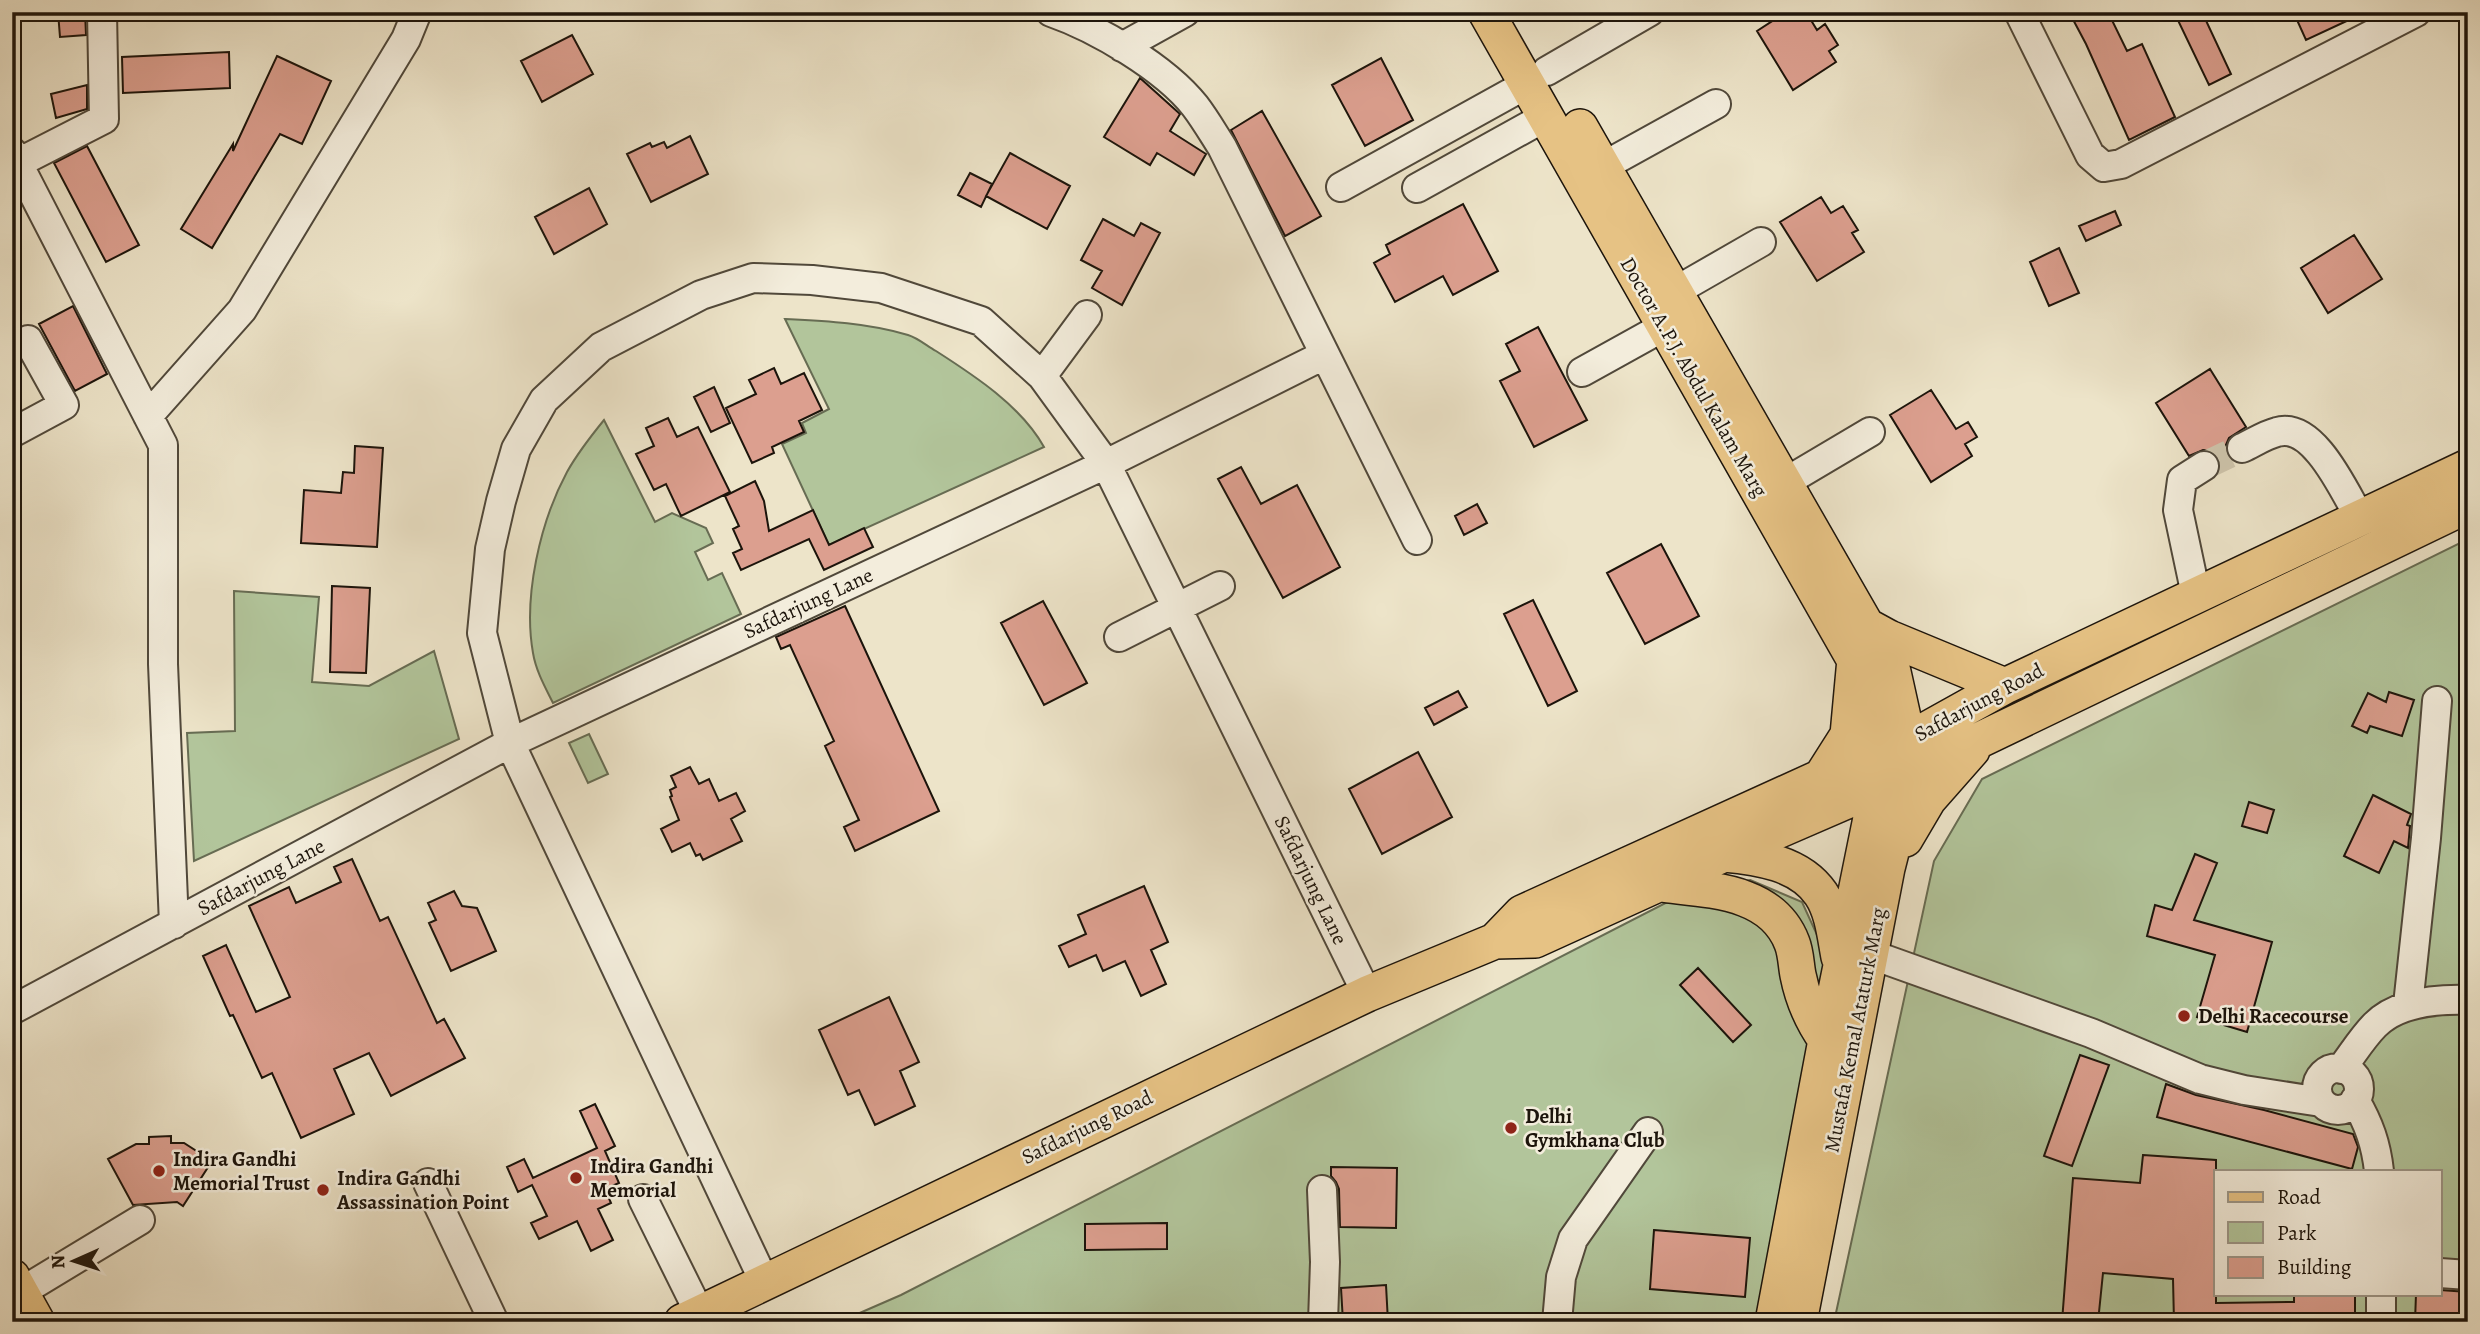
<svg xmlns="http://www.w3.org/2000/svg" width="2480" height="1334" font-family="Alegreya,serif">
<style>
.green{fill:#b2c59b;stroke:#676c53;stroke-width:2;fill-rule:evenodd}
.building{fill:#dc9f8f;stroke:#1c140b;stroke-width:2}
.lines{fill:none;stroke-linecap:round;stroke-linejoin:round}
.minor-tunnel{stroke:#cec5ac;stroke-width:28;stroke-dasharray:28 14;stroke-linecap:butt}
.minor-casing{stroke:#50483a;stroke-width:32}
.major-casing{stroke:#1c140b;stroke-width:38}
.minor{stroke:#f3eddc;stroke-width:28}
.major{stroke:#e6c284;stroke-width:35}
.poi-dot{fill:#8f2418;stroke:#f3eddc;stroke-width:2.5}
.labels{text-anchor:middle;stroke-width:5;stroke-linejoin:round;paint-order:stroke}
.street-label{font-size:21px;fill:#1c140b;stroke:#f3eddc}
.poi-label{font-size:21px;font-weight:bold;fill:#1c140b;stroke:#f3eddc;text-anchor:start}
</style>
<rect width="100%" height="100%" fill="#ede4c9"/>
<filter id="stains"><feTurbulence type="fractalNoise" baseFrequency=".00286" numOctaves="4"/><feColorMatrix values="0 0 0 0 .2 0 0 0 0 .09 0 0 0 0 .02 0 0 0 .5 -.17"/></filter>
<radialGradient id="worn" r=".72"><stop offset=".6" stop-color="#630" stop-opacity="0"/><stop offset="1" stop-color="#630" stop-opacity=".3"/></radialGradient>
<path class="green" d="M785,319C826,321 868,323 908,335C918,338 927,346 936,351C975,376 1021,406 1044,447L829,545L782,444L806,433L802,423L829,409Z
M604,420L655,522L672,513L706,528L713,543L695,552L708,580L722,573L741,614L553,703C545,687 536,671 533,653C523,597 540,522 567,472C577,454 591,436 604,420Z
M2468,539V1322H1834L1934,861L1982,779ZM2216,1171H2440V1294H2216Z
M234,591L319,597L312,682L369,686L434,651L459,739L194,861L187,733L235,731Z
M589,734L608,774L588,783L569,743Z
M1750,880L1802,902L1829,961L1757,1322H839L901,1295L1685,893Z"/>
<path class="building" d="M58,12H85L86,35L60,37Z
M1786,12H1806L1817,30L1825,24L1838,45L1829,51L1836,62L1793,90L1757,31Z
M2069,12H2108L2127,51L2142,44L2175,117L2129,140L2086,44Z
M2174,12H2202L2231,74L2209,85Z
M2314,12H2366L2306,40L2297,20Z
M572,35L593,74L542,102L521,61Z
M229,52L230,88L123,93L122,57Z
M277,56L331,81L302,144L280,134L212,248L181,229L233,144V151Z
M1381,58L1413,120L1365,146L1332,85Z
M1140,78L1180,114L1170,131L1206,154L1194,175L1157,153L1150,165L1104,137Z
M87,85V109L56,118L51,94Z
M1262,111L1321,216L1285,236L1231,130Z
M690,136L708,174L651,202L627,154L650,143L652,147L664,142L667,148Z
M87,146L139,245L106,262L54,163Z
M1010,153L1070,186L1047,229L986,196Z
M970,173L992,184L981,207L958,195Z
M589,188L607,224L554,254L535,217Z
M1821,197L1831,213L1843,206L1858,230L1852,233L1864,252L1817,281L1780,222Z
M1463,204L1498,271L1453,295L1443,276L1395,302L1374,263L1390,254L1386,245Z
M2115,211L2121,225L2086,241L2079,226Z
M1103,219L1134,236L1141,223L1160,233L1122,305L1092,288L1102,271L1081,260Z
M2354,235L2382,279L2328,313L2301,268Z
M2059,248L2079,293L2049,306L2030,262Z
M73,306L107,374L75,391L39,324Z
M1538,327L1587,420L1534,447L1500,381L1520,371L1506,344Z
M774,368L781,384L804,373L822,410L799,421L804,432L772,447L774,453L752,463L726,408L756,394L749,380Z
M2210,369L2246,427L2229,438L2225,447L2230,459L2221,465L2218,457L2211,451L2203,450L2189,456L2156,403Z
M714,387L730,423L711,432L694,397Z
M1931,390L1956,429L1968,422L1977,437L1965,444L1972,456L1931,482L1890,415Z
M668,418L677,437L698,427L730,492L681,516L666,484L654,490L636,454L654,446L646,428Z
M355,446L383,448L377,547L301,543L304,490L341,493L343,472L354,473Z
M1241,467L1261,504L1297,485L1340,567L1283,598L1218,479Z
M755,481L764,501L769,531L813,510L829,545L864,528L873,547L824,570L809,539L741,570L733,553L742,549L733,529L739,526L725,496Z
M1477,504L1487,523L1464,535L1455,516Z
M1661,544L1699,616L1645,644L1607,573Z
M332,586L370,588L366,673L330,672Z
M1533,600L1577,691L1548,706L1504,614Z
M1043,601L1087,683L1044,705L1001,623Z
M845,606L939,811L855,851L844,827L859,820L825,746L834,741L790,645L781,649L776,637Z
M1458,691L1467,707L1434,725L1425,708Z
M2389,692L2414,700L2402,736L2370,726L2367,733L2352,726L2368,693L2386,702Z
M1418,752L1452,817L1382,854L1349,789Z
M690,767L699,784L709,779L719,801L736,793L745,811L731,819L742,841L703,860L700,854L696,856L690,843L672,852L661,829L679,820L670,797L672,796L670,790L676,787L671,776Z
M2373,795L2411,814L2407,825L2410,826L2408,848L2394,841L2379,873L2344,856Z
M2249,802L2274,810L2267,833L2242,826Z
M2195,854L2217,863L2194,920L2272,942L2247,1032L2197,1017L2215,955L2147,936L2155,905L2172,910Z
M352,859L380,921L388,917L437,1023L444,1019L465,1058L391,1096L369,1053L334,1069L354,1114L301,1138L272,1073L262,1078L233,1015L230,1016L203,956L226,945L256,1012L290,997L249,906L289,887L296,903L341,882L334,867Z
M1144,886L1168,942L1151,950L1166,984L1141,996L1125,961L1103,971L1096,955L1069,967L1059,946L1086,934L1078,915Z
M454,891L462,906L477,908L496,951L451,971L429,923L436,920L428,903Z
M1698,968L1751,1025L1733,1042L1680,985Z
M889,997L919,1062L900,1071L915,1106L875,1125L859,1090L848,1095L819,1030Z
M2080,1055L2109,1065L2072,1166L2044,1156Z
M2166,1084L2196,1095L2264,1110L2353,1134L2358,1147L2352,1169L2157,1117Z
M595,1104L615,1146L605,1151L619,1183L605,1189L611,1203L598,1209L613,1240L591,1251L577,1221L539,1239L531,1223L547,1216L532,1185L518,1192L507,1167L524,1159L533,1178L597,1148L580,1111Z
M171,1136V1143H184L212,1161L183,1206L177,1202L133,1205L108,1159L136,1144H149V1137Z
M2143,1155L2216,1160V1303L2294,1302V1294H2355V1314L2314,1315V1322H2174L2173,1279L2103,1273L2098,1322H2062L2073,1178L2140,1183Z
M1331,1167L1397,1168L1396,1228L1340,1227L1339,1189L1336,1182L1331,1176Z
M1167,1223V1249L1085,1250V1224Z
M1654,1230L1750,1238L1745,1297L1650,1289Z
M1386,1285L1388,1322H1343L1341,1288Z
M2440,1290L2468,1292V1322H2415L2416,1294H2440Z"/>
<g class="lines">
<path class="minor-tunnel" d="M2204,466L2242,448"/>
<defs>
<path id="minor" d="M1051,12C1097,28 1165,68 1195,106C1205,119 1213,133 1222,147L1417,540
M2019,12L2090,155L2104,167L2121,164L2416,12
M1122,47L1185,12
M1547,71L1649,12
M12,152L163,445V664L174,924
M18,163L104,119L102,12
M1602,167L1716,104
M1341,187L1527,84
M1417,188L1545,117
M1674,292L1761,242
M1582,372L1665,326
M1042,376L1087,315
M148,416L242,310L406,39L417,12
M12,433L64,405L28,340
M2242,448C2253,443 2265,435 2277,432C2314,421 2345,493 2360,518
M1784,483L1870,432
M2196,595L2178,510L2182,480L2204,466
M1119,637L1220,586
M1870,954L2091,1033L2200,1079L2244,1090L2321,1102
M2408,1005L2426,838L2437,701
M12,1010L510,743L1106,464L1324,355
M2317 1089a21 21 0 1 1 42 0a21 21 0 1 1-42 0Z
M2341,1069C2352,1055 2362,1038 2375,1025C2398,1002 2437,999 2468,1000
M2355,1100C2369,1124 2376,1144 2379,1171
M428,1183L494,1322
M1322,1190L1325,1262L1323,1322
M643,1199L700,1314
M2440,1273L2468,1275
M764,1281L510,743L482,633L490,549L501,501L516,449L544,400L601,347L701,295L753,278L812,280L881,288L981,321L1042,376L1106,464L1367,994
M21,1292L140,1220
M2381,1294V1322
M1557,1322L1561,1277L1573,1239L1648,1132"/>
<path id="major" d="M1486,12L1873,692L1885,748L1882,784L1871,818L1826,1040L1773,1322
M1580,127L1893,672L1908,740L1911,773L1887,868L1799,1322
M1867,626L1889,638L2005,686
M1820,779L1848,735L1855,659
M1905,839L1928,800L1972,750
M1724,854C1758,857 1800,863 1821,894C1833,912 1835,936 1839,957
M1661,884C1708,890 1772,890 1792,943C1796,953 1796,965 1798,975C1803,1000 1811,1019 1826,1040
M1495,941L1522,913L1885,748L1908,740L2005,686L2468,467
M12,1277L37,1322
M682,1322L1367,994L1495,941L1535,940L1724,854L1911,773L2468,505"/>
</defs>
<use href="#minor" class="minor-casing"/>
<use href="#major" class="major-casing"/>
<use href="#minor" class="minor"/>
<use href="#major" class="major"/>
</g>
<g class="poi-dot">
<circle cx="2184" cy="1016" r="7"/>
<circle cx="1511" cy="1128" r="7"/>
<circle cx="159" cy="1171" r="7"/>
<circle cx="576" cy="1178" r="7"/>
<circle cx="323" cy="1190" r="7"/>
</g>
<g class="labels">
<g class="street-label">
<text transform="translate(1694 377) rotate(60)" y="7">Doctor A.P.J. Abdul Kalam Marg</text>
<text transform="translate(808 603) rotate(-25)" y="7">Safdarjung Lane</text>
<text transform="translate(1979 702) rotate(-28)" y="7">Safdarjung Road</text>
<text transform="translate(261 877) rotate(-28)" y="7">Safdarjung Lane</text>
<text transform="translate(1311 880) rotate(64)" y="7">Safdarjung Lane</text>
<text transform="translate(1855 1030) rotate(-79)" y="7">Mustafa Kemal Ataturk Marg</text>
<text transform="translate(1087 1127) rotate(-26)" y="7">Safdarjung Road</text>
</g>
<g class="poi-label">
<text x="2198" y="1023">Delhi Racecourse</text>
<text x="1525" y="1123">Delhi<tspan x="1525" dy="24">Gymkhana Club</tspan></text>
<text x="173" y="1166">Indira Gandhi<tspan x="173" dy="24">Memorial Trust</tspan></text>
<text x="590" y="1173">Indira Gandhi<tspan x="590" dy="24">Memorial</tspan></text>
<text x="337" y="1185">Indira Gandhi<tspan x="337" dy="24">Assassination Point</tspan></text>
</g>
</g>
<rect width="2480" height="1334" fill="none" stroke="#ede4c9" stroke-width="42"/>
<rect x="14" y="14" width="2452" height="1306" fill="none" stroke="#1c140b" stroke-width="3.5"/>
<rect x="21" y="21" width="2438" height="1292" fill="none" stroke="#1c140b" stroke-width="2"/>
<rect x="2214" y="1170" width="228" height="126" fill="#f3eddc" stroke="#9d9688" stroke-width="2"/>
<rect x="2228" y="1192" width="35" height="10" fill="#e6c284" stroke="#9d9688" stroke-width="2"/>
<text x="2277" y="1204" font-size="21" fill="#1c140b">Road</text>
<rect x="2228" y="1222" width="35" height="21" fill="#b2c59b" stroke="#9d9688" stroke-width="2"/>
<text x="2277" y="1240" font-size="21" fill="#1c140b">Park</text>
<rect x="2228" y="1257" width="35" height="21" fill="#dc9f8f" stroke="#9d9688" stroke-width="2"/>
<text x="2277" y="1274" font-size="21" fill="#1c140b">Building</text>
<g transform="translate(74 1261) rotate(267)" stroke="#f3eddc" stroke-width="5" paint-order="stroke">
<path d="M0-5L12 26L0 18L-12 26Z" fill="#1c140b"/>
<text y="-10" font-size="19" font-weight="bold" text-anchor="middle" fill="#1c140b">N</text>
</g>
<rect width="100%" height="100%" filter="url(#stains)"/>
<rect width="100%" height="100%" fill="url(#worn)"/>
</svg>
